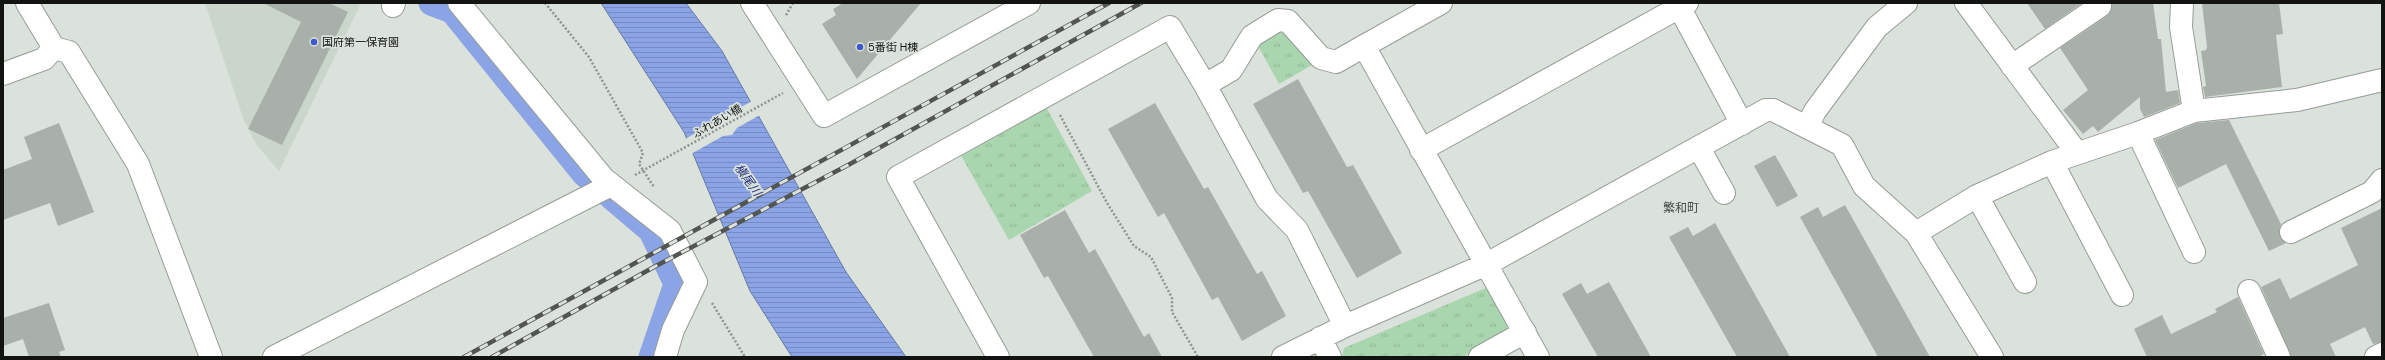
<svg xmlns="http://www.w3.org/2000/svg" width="2385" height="360" font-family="'DM Sans','Noto Sans JP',sans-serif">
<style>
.built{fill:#cad6cb}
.grass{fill:url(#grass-tufts)}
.water{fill:url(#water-rules);stroke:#6779a6}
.pier{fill:#dbe1db}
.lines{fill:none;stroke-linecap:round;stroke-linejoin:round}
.canal{stroke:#8ba4e6;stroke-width:25}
.building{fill:#a9afa9}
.minor-casing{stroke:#969c97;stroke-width:24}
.path{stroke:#8f948f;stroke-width:2.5;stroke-dasharray:2 2;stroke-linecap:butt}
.minor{stroke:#fff;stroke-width:22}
.rail-casing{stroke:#525552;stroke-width:4.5}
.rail{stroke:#dbe1db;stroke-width:3;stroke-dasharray:9;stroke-linecap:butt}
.poi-dot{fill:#3c5acc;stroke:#dbe1db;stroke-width:1.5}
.labels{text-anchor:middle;stroke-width:3.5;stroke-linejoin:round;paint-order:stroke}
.poi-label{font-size:11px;fill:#121412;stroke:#dbe1db;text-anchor:start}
.street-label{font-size:11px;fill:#121412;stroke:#dbe1db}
.water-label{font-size:12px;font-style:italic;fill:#1c2d7a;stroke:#dbe1db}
.neighbourhood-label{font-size:12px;fill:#474c48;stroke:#dbe1db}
</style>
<defs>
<pattern id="grass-tufts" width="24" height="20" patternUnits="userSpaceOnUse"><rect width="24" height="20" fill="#aad6af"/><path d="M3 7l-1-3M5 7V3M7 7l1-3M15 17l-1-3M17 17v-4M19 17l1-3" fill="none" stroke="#91b796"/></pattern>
<pattern id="water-rules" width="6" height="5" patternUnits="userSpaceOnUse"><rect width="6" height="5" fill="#8ba4e6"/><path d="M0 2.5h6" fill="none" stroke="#778cc4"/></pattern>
</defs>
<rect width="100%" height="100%" fill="#dbe1db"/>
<path class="built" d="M205,3H361L279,171L256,144L243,118Z"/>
<path class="grass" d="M1279,30H1283L1314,64L1279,84L1258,46Z
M1045,105L1092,191L1009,240L959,152Z
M1488,287L1508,323L1506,333L1463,357H1342L1344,348Z"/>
<path class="water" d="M601,3H686L722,51L846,272L906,357H792L750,291L684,132Z"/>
<path class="pier" d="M752,101L760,115L737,128L732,135L723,136L691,154L685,139L715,122L719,114H729Z"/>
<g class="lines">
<path class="canal" d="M431,3L452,11L584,174L651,231L676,284L651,357"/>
</g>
<path class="building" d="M263,3H329L348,12L282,145L248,129L301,22Z
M843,3H921L857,79L822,24L836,15L833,9Z
M2027,3H2082L2045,29Z
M2112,3H2153L2158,39H2161L2166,92L2178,90L2180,103L2144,117L2140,109V97L2098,132L2093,126L2083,134L2063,110L2088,90L2060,48L2107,16L2111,11Z
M2202,3H2279L2283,34L2276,35L2282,87L2205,97L2203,87L2206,86L2201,51L2206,50L2207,47Z
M1298,79L1347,167L1353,165L1402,253L1357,278L1308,191L1303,193L1253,104Z
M1155,103L1204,189L1208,187L1257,274L1262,271L1286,316L1242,341L1218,297L1212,300L1164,213L1158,217L1108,129Z
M2229,120L2281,224L2279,231L2280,237L2286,243L2269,251L2226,164L2178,188L2155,140L2197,123Z
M59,123L94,212L58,226L50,203L3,220V170L32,159L24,137Z
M1775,155L1798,196L1777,207L1754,166Z
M1845,205L1930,357H1878L1800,217L1818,207L1823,217Z
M2382,208V342L2373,344L2365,327L2330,344L2336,357H2291L2261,287L2280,278L2290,299L2358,265L2341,228Z
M1065,210L1089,253L1095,249L1144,337L1149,333L1162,357H1094L1048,276L1044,278L1020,235Z
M1715,223L1790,357H1737L1669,237L1688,227L1693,236Z
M1609,282L1651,357H1598L1562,294L1581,283L1587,294Z
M2238,297L2264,354L2258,357H2147L2134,329L2162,315L2171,334L2217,312L2215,309Z
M49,303L65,350L59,352L61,357H29L23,339L3,346V318Z"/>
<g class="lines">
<defs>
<path id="minor" d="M27,3L54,48
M459,3L604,179L670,231L696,282L673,330L665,357
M752,3L824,116L1029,3
M1677,3L1742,124
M1966,3L2077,153
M2182,3L2181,27L2194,111
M393,6L394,3
M1364,46L1441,3
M2012,66L2100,6
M3,74L44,59L54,48L69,52L138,164L211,357
M1205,85L1231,70L1252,36L1278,20L1288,21L1321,58L1336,62L1364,46L1538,357
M1807,127L1815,111L1877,27L1906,3
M2138,133L2194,252
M1699,148L1724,193
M1421,150L1687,3
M2052,162L2122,295
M1977,196L2025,282
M2291,232L2372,192L2382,180
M1916,233L1977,196L2052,162L2138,133L2194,111L2297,100L2382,80
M2249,291L2279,357
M1320,338L1330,357
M274,357L611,185
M998,357L898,177L1170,27L1205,85L1267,199L1297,230L1345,326
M1283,357L1345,326L1487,264L1766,110H1773L1842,145L1864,186L1916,233L1992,357
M1480,357L1525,332
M2376,357L2382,354"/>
</defs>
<use href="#minor" class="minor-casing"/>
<path class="path" d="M545,3L589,57L643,153L639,164L654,187
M786,15L793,3
M1060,115L1107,203L1134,246L1151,257L1172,298V312L1198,357
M635,175L783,93
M712,303L745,357"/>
<use href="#minor" class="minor"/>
<defs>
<path id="rail" d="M464,357L1109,3
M492,357L654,267L850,164L1141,3"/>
</defs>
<use href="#rail" class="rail-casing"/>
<use href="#rail" class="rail"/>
</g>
<g class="poi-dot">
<circle cx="314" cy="42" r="4"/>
<circle cx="860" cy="47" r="4"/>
</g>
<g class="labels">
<g class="poi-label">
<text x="322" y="46">国府第一保育園</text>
<text x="868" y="51">5番街 H棟</text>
</g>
<g class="street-label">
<text transform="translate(717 121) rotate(-30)" y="4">ふれあい橋</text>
</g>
<g class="water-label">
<text transform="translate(748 180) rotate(54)" y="4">槇尾川</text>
</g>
<g class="neighbourhood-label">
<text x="1681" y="212">繁和町</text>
</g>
</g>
<rect width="2385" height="360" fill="none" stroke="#121412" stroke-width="8"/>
</svg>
